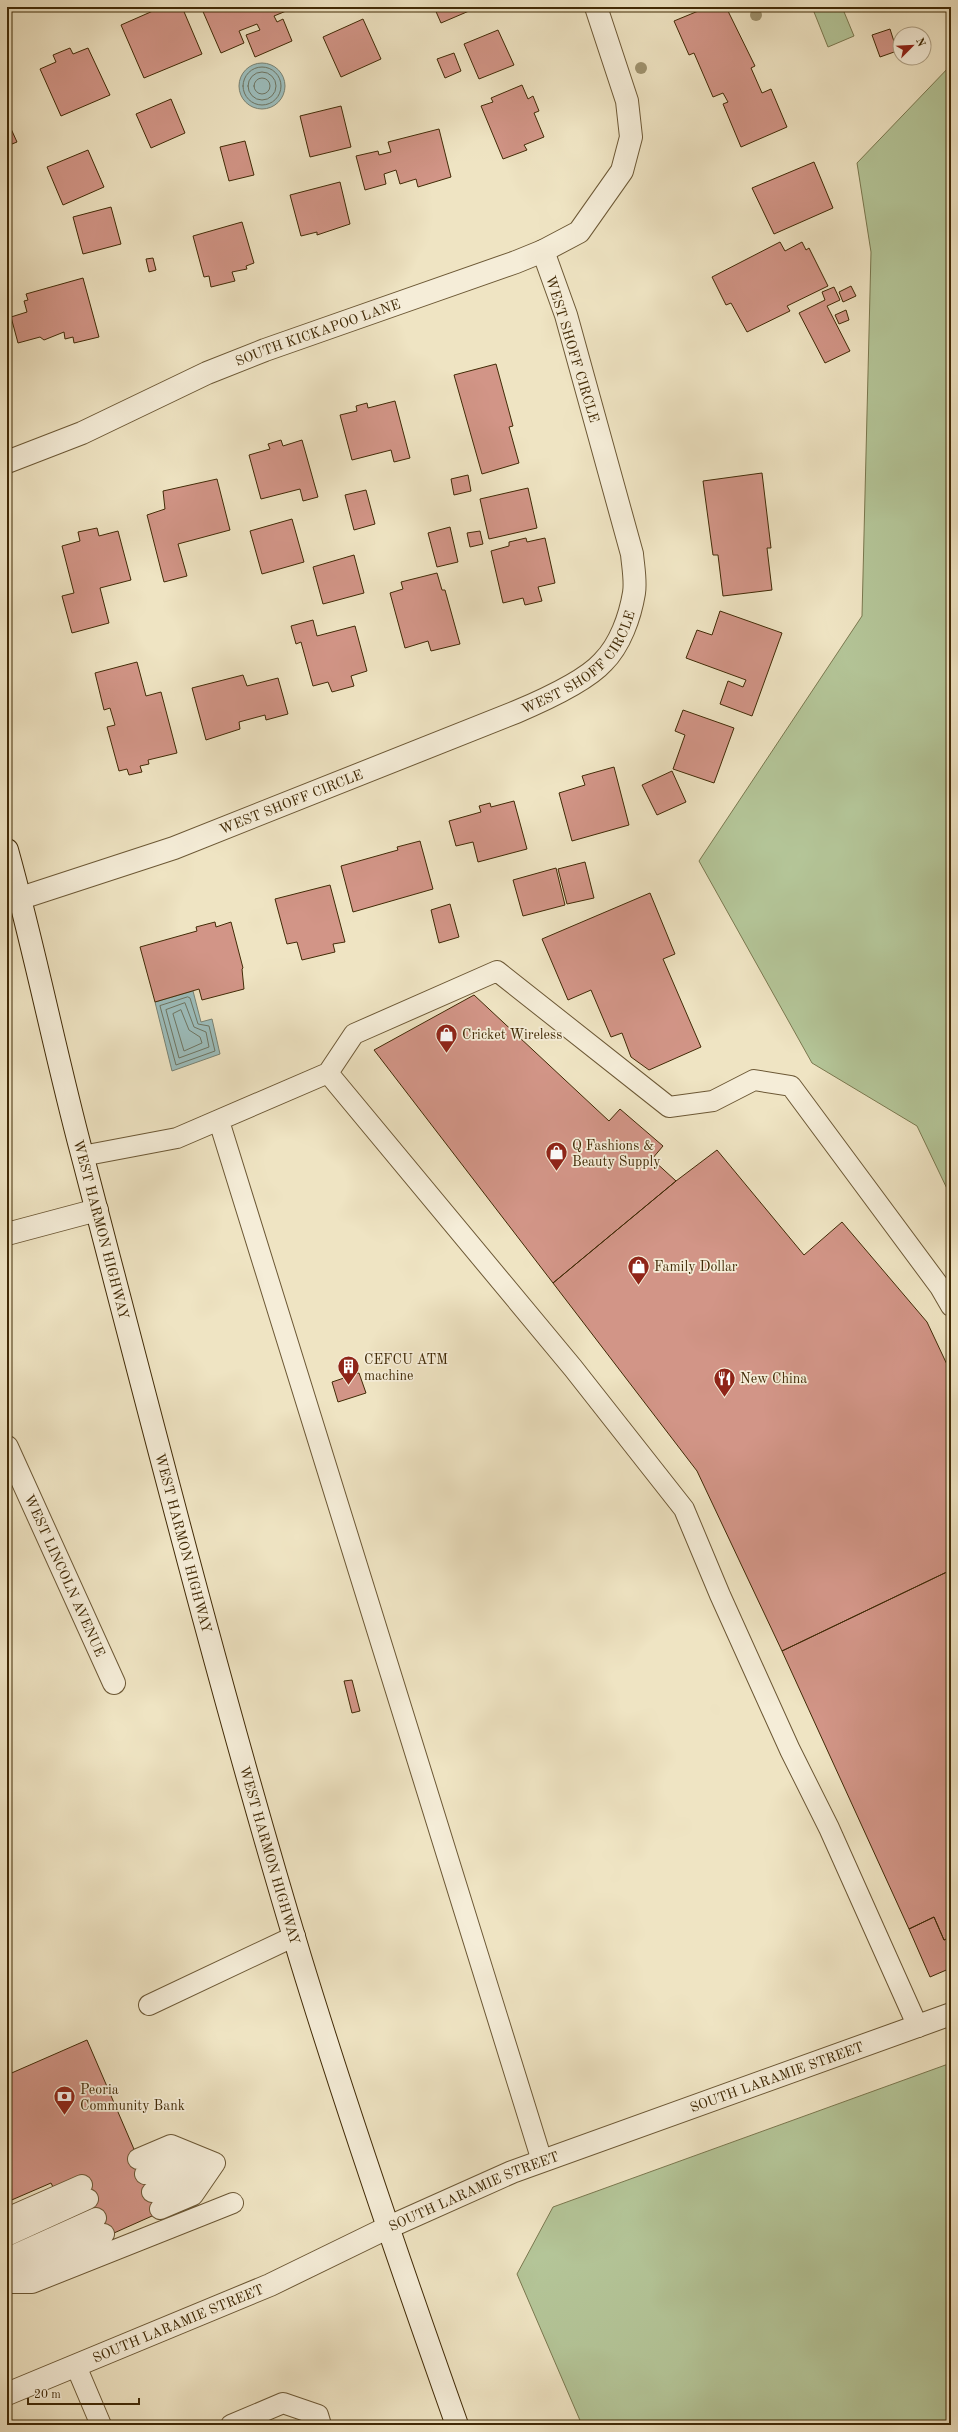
<svg xmlns="http://www.w3.org/2000/svg" width="958" height="2432" font-family="'Old Standard TT',serif">
<style>
.green{fill:#b4c598;stroke:#7a784f}
.water{fill:#9cbdbc;stroke:#788273}
.lines{fill:none;stroke-linecap:round;stroke-linejoin:round}
.shore{stroke:#6e7461;stroke-width:1}
.building{fill:#d29587;stroke:#412a06}
.service-casing{stroke:#6c5835;stroke-width:22}
.minor-casing{stroke:#6c5835;stroke-width:24}
.tertiary-casing{stroke:#6c5835;stroke-width:24}
.secondary-casing{stroke:#412a06;stroke-width:24}
.service{stroke:#f5edd8;stroke-width:20}
.minor{stroke:#f5edd8;stroke-width:22}
.tertiary{stroke:#f5edd8;stroke-width:22}
.secondary{stroke:#f5edd8;stroke-width:22}
.tree{fill:#9f936f}
.labels{text-anchor:middle;stroke-width:3.5;stroke-linejoin:round;paint-order:stroke}
.street-label{font-size:14px;fill:#412a06;stroke:#f5edd8}
.poi-label{font-size:14px;fill:#412a06;stroke:#f5edd8;text-anchor:start}
</style>
<rect width="100%" height="100%" fill="#efe4c3"/>
<filter id="stains"><feTurbulence type="fractalNoise" baseFrequency=".005" numOctaves="4"/><feColorMatrix values="0 0 0 0 .2 0 0 0 0 .09 0 0 0 0 .02 0 0 0 .5 -.17"/></filter>
<radialGradient id="worn" r=".72"><stop offset=".6" stop-color="#630" stop-opacity="0"/><stop offset="1" stop-color="#630" stop-opacity=".3"/></radialGradient>
<path class="green" d="M812,7H842L854,36L828,47Z
M951,65V1197L917,1126L812,1063L699,861L862,616L871,252L857,163Z
M951,2063V2425H582L517,2274L553,2207Z"/>
<path class="water" d="M239 86a23 23 0 1 1 46 0a23 23 0 1 1-46 0Z
M193,991L201,1022L212,1019L220,1054L172,1071L155,1002Z"/>
<g class="lines">
<path class="shore" d="M243 86a19 19 0 1 1 38 0a19 19 0 1 1-38 0Z
M248 86a14 14 0 1 1 28 0a14 14 0 1 1-28 0Z
M254 86a8 8 0 1 1 16 0a8 8 0 1 1-16 0Z
M188,997L190,998L198,1024L209,1026L215,1051L176,1065L160,1006Z
M185,1003L194,1027L206,1032L209,1047L179,1058L166,1010Z
M181,1010L189,1030L200,1037L202,1043L184,1051L173,1014Z"/>
</g>
<path class="building" d="M162,7H182L202,54L144,78L121,25Z
M201,7H290L291,9L274,16L277,22L283,19L292,41L255,57L246,35L260,30L257,24L239,31L244,43L221,53Z
M434,7H476V8L441,23Z
M708,7H726L755,66L751,68L762,93L771,89L787,127L741,147L723,104L728,102L723,93L713,97L694,53L689,55L674,21Z
M363,19L381,59L341,77L323,37Z
M890,29L897,51L880,57L872,35Z
M498,30L514,65L479,79L464,44Z
M70,48L73,54L88,48L110,95L61,116L40,69L56,62L53,55Z
M454,53L461,71L445,78L437,59Z
M522,85L528,99L533,96L539,111L534,113L544,137L524,145L527,150L503,159L481,106L493,102L491,98Z
M171,99L185,133L151,148L136,114Z
M341,106L351,147L310,157L300,116Z
M7,120L17,142L7,146Z
M439,129L451,177L418,187L416,179L400,184L396,170L384,174L386,184L365,190L356,156L378,151L379,155L391,152L388,142Z
M245,141L254,175L229,181L220,147Z
M88,150L104,187L63,205L47,167Z
M814,162L833,208L774,234L752,188Z
M340,182L350,224L317,235V232L301,236L290,195Z
M111,207L121,244L83,254L73,217Z
M242,222L254,263L246,266L247,269L232,272L235,281L211,287L209,276L204,277L193,236Z
M780,242L785,251L802,242L806,250L809,248L828,286L787,306L790,311L747,332L731,303L726,305L712,277Z
M153,258L156,270L149,272L146,259Z
M83,278L99,337L74,343L73,337L65,339L64,332L44,340L40,337L18,343L11,317L27,312L24,301L28,300L26,294Z
M851,286L856,296L843,302L839,292Z
M834,287L840,300L827,306L850,351L825,363L799,313L825,300L822,292Z
M846,310L849,320L839,324L835,315Z
M496,364L513,426L509,427L519,463L482,474L454,375Z
M395,401L410,458L394,462L391,450L352,460L340,415L357,411L356,406L367,403L368,408Z
M281,440L283,446L302,440L318,497L303,501L300,489L261,499L249,455L270,449L268,444Z
M762,473L771,548H767L772,590L723,596L718,555H713L703,481Z
M468,475L471,491L454,495L451,479Z
M217,479L230,530L178,544L187,576L164,582L147,515L165,509L163,491Z
M528,488L537,528L489,539L480,499Z
M366,490L375,524L354,530L345,495Z
M292,519L304,562L262,574L250,531Z
M450,527L458,562L437,567L428,533Z
M97,528L99,536L118,531L131,580L100,588L109,623L72,633L62,596L74,593L62,546L80,541L78,532Z
M480,531L483,544L470,547L467,533Z
M526,538L527,542L545,538L555,583L538,587L542,601L525,605L523,598L503,603L491,551L509,546V542Z
M354,555L364,593L323,604L313,567Z
M437,573L442,590H445L460,644L431,651L428,641L405,648L390,593L403,589L401,582Z
M720,611L782,633L752,716L720,704L728,681L743,687L746,680L686,658L697,630L712,635Z
M313,620L317,636L355,626L367,671L351,676L354,686L332,692L328,682L313,686L301,642L296,644L291,626Z
M137,662L146,696L161,692L177,753L148,760L149,764L140,766L142,772L129,775L127,769L119,771L107,727L115,725L110,708L104,710L95,673Z
M243,675L247,686L278,678L288,714L266,720L265,715L239,722L240,729L206,740L192,688Z
M683,710L734,728L714,783L673,769L685,735L675,731Z
M614,767L629,825L572,841L559,793L585,785L582,776Z
M672,771L686,802L657,815L642,785Z
M514,801L527,849L478,862L473,842L456,846L449,821L481,812L479,806L490,803L491,807Z
M420,841L433,889L353,912L341,866L398,850L397,847Z
M585,862L594,898L567,904L558,869Z
M556,868L565,905L523,916L513,880Z
M330,885L345,942L333,944L335,952L302,960L297,942L287,944L275,899Z
M650,893L675,954L663,959L701,1047L649,1070L631,1057L622,1033L611,1037L591,990L568,1000L542,939Z
M450,904L459,937L439,943L431,910Z
M215,922L216,927L231,922L243,968L242,969L244,989L202,1000L199,989L155,1002L140,947L197,931L196,927Z
M474,995L609,1121L620,1109L663,1146L652,1159L676,1181L553,1283L374,1050Z
M717,1150L804,1255L842,1222L927,1322L951,1373V1570L782,1651L697,1471L553,1283L676,1181Z
M359,1373L366,1393L338,1402L332,1382Z
M951,1570V1937L944,1940L934,1917L909,1929L782,1651Z
M352,1680L360,1711L352,1713L344,1681Z
M934,1917L944,1940L951,1937V1968L930,1977L909,1929Z
M87,2040L161,2212L105,2237L88,2199L55,2191L51,2183L7,2202V2075Z"/>
<g class="lines">
<defs>
<path id="service" d="M328,1073L354,1034L497,971L669,1107L713,1101L754,1080L791,1086L940,1287L951,1306
M219,1121L542,2161
M82,1156L177,1138L328,1073L573,1368L684,1509L720,1595L790,1750L829,1828L918,2027
M149,2005L295,1936
M138,2159L171,2145L215,2163
M145,2174L180,2160L202,2162
M152,2192L214,2164
M160,2209L193,2195L215,2163
M7,2218L82,2185
M7,2236L88,2199
M7,2258L96,2218
M7,2278L104,2234
M7,2283H32L233,2203
M76,2366L101,2425
M231,2425L283,2403L318,2415L321,2425"/>
<g id="minor">
<path id="s1" d="M7,462L82,433L207,373L265,350L516,262L543,251L579,232L622,171L631,137L627,101L596,7"/>
<path id="s2" d="M21,898L174,848L516,712C542,701 585,682 603,662C620,645 630,617 634,593C636,581 633,566 632,554L566,315L543,251"/>
<path d="M7,1234L97,1210"/>
<path id="s3" d="M7,1447L114,1683"/>
<path id="s4" d="M389,2227L512,2172L951,2014"/>
</g>
<g id="tertiary">
<path id="s5" d="M7,2394L270,2285L389,2227"/>
</g>
<g id="secondary">
<path id="s6" d="M7,850C35,950 55,1053 82,1154C152,1422 220,1691 300,1957C348,2114 402,2270 457,2425"/>
</g>
</defs>
<use href="#service" class="service-casing"/>
<use href="#minor" class="minor-casing"/>
<use href="#tertiary" class="tertiary-casing"/>
<use href="#secondary" class="secondary-casing"/>
<use href="#service" class="service"/>
<use href="#minor" class="minor"/>
<use href="#tertiary" class="tertiary"/>
<use href="#secondary" class="secondary"/>
</g>
<g class="tree">
<circle cx="756" cy="15" r="6"/>
<circle cx="641" cy="68" r="6"/>
</g>
<defs>
<symbol id="shop-pin" viewBox="-11 -11 22 30"><path d="M0 17L-7.5 6A9.5 9.5 0 1 1 7.5 6Z" fill="#8f2418" stroke="#f5edd8"/><path d="M-5-2.5h2.3a2.7 3.5 0 0 1 5.4 0H5L5.5 6h-11ZM-1.5-2.5h3a1.5 2.3 0 0 0-3 0Z" fill="#fff"/></symbol>
<symbol id="building-pin" viewBox="-11 -11 22 30"><path d="M0 17L-7.5 6A9.5 9.5 0 1 1 7.5 6Z" fill="#8f2418" stroke="#f5edd8"/><path d="M-4-6H4V6H1V3H-1V6H-4ZM-2.5-4.3h1.7v1.8h-1.7ZM.8-4.3h1.7v1.8H.8ZM-2.5-1h1.7V.8h-1.7ZM.8-1h1.7V.8H.8Z" fill="#fff"/></symbol>
<symbol id="restaurant-pin" viewBox="-11 -11 22 30"><path d="M0 17L-7.5 6A9.5 9.5 0 1 1 7.5 6Z" fill="#8f2418" stroke="#f5edd8"/><path d="M-5-6h1v4h1v-4h1v4h1v-4h1v5L-1.5 .5V6h-2V.5L-5-1ZM5-6V6H3V1.5H1.5Q1.5-4 5-6Z" fill="#fff"/></symbol>
<symbol id="bank-pin" viewBox="-11 -11 22 30"><path d="M0 17L-7.5 6A9.5 9.5 0 1 1 7.5 6Z" fill="#8f2418" stroke="#f5edd8"/><path d="M-6-4H6V4H-6ZM0-2.3a2.3 2.3 0 1 0 0 4.6a2.3 2.3 0 1 0 0-4.6Z" fill="#fff"/></symbol>
</defs>
<g fill-rule="evenodd">
<use href="#shop-pin" x="434" y="1022" width="25" height="34"/>
<use href="#shop-pin" x="544" y="1140" width="25" height="34"/>
<use href="#shop-pin" x="626" y="1254" width="25" height="34"/>
<use href="#building-pin" x="336" y="1354" width="25" height="34"/>
<use href="#restaurant-pin" x="712" y="1366" width="25" height="34"/>
<use href="#bank-pin" x="52" y="2084" width="25" height="34"/>
</g>
<g class="labels">
<g class="street-label">
<text dy="5" stroke="none"><textPath href="#s1" startOffset="337">SOUTH KICKAPOO LANE</textPath></text>
<text transform="translate(573 349) rotate(73)" y="5">WEST SHOFF CIRCLE</text>
<text dy="5" stroke="none"><textPath href="#s2" startOffset="612">WEST SHOFF CIRCLE</textPath></text>
<text dy="5" stroke="none"><textPath href="#s2" startOffset="287">WEST SHOFF CIRCLE</textPath></text>
<text dy="5" stroke="none"><textPath href="#s6" startOffset="391">WEST HARMON HIGHWAY</textPath></text>
<text dy="5" stroke="none"><textPath href="#s6" startOffset="715">WEST HARMON HIGHWAY</textPath></text>
<text dy="5" stroke="none"><textPath href="#s3" startOffset="141">WEST LINCOLN AVENUE</textPath></text>
<text dy="5" stroke="none"><textPath href="#s6" startOffset="1039">WEST HARMON HIGHWAY</textPath></text>
<text dy="5" stroke="none"><textPath href="#s4" startOffset="416">SOUTH LARAMIE STREET</textPath></text>
<text dy="5" stroke="none"><textPath href="#s4" startOffset="92">SOUTH LARAMIE STREET</textPath></text>
<text dy="5" stroke="none"><textPath href="#s5" startOffset="185">SOUTH LARAMIE STREET</textPath></text>
</g>
<g class="poi-label">
<text x="462" y="1039">Cricket Wireless</text>
<text x="572" y="1150">Q Fashions &amp;<tspan x="572" dy="16">Beauty Supply</tspan></text>
<text x="654" y="1271">Family Dollar</text>
<text x="364" y="1364">CEFCU ATM<tspan x="364" dy="16">machine</tspan></text>
<text x="740" y="1383">New China</text>
<text x="80" y="2094">Peoria<tspan x="80" dy="16">Community Bank</tspan></text>
</g>
</g>
<rect width="958" height="2432" fill="none" stroke="#efe4c3" stroke-width="24"/>
<rect x="8" y="8" width="942" height="2416" fill="none" stroke="#412a06" stroke-width="2"/>
<rect x="12" y="12" width="934" height="2408" fill="none" stroke="#412a06"/>
<g transform="translate(912 46) rotate(66)"><circle r="19" fill="#f5edd8" stroke="#ad9f84"/>
<path d="M0-3L7 15L0 10L-7 15Z" fill="#8f2418"/>
<text y="-6" font-size="11" font-weight="bold" text-anchor="middle" fill="#412a06">N</text>
</g>
<path d="M28 2398v6h111v-6" fill="none" stroke="#412a06" stroke-width="2"/>
<text x="34" y="2398" font-size="12" fill="#412a06" stroke="#f5edd8" stroke-width="3" paint-order="stroke">20 m</text>
<rect width="100%" height="100%" filter="url(#stains)"/>
<rect width="100%" height="100%" fill="url(#worn)"/>
</svg>
